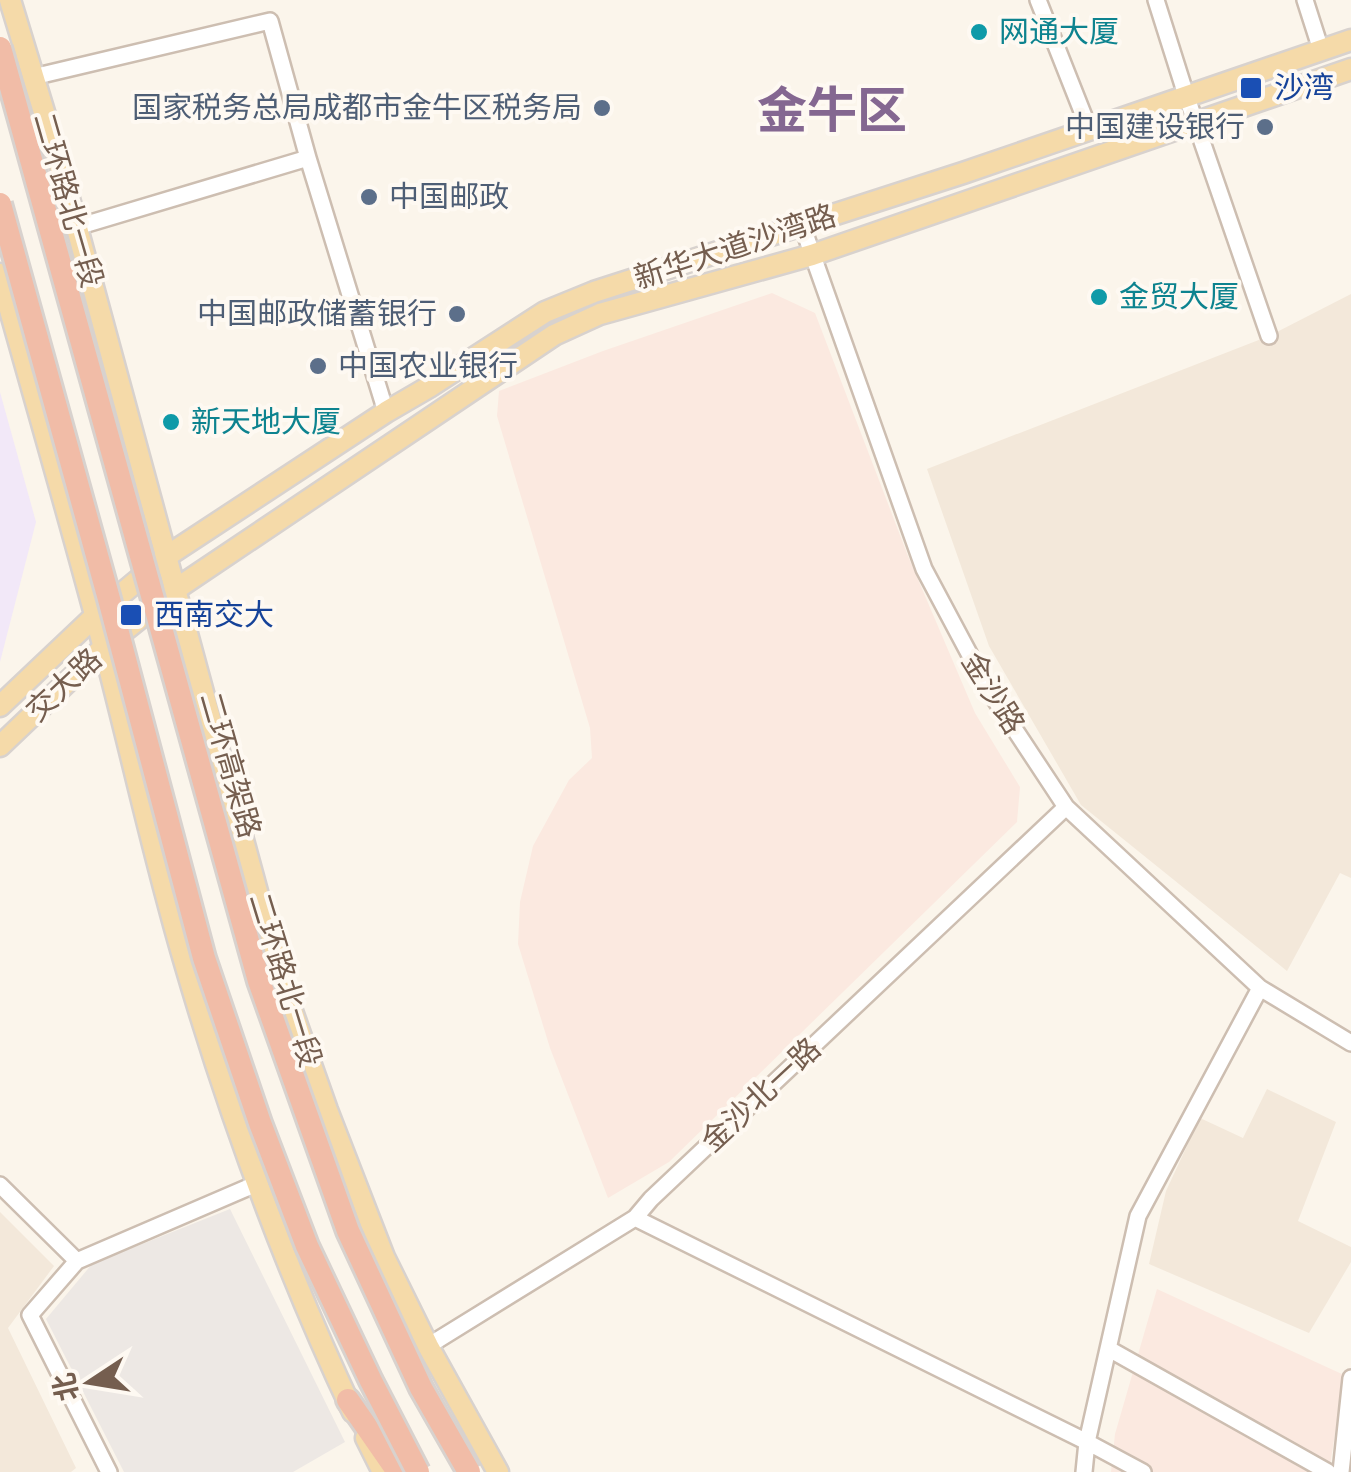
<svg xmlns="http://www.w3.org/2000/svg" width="1351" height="1472" font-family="'Titillium Web','Noto Sans SC',sans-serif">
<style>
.residential{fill:#f3e8da}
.commercial{fill:#fbe9e0}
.industrial{fill:#ede8e4}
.education{fill:#f2e8f8}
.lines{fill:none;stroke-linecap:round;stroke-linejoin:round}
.minor-casing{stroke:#cdbeb1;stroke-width:20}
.major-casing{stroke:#d8d2ce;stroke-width:25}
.highway-casing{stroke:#d8d2ce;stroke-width:28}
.minor{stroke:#fff;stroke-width:15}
.major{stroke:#f5daa9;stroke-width:20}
.highway{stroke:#f1bca7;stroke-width:22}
.highway-bridge-casing{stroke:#d8d2ce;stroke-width:28;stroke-linecap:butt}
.highway-bridge{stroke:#f1bca7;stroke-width:22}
.culture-dot{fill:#0f9aa8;stroke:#fef9f2;stroke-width:4}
.transit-dot{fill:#1a4fb4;stroke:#fef9f2;stroke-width:4}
.service-dot{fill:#5c6f8a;stroke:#fef9f2;stroke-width:4}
.labels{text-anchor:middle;stroke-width:8;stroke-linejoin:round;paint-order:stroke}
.culture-label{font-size:30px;fill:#0d838f;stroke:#fef9f2;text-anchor:start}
.transit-label{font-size:30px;fill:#164399;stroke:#fef9f2;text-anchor:start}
.service-label{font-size:30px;fill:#4e5e75;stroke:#fef9f2;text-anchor:end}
.street-label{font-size:30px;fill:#755e4f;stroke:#fef9f2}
.town-label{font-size:50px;font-weight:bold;fill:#846791;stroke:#fef9f2}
</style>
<rect width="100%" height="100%" fill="#fbf5eb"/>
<path class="residential" d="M1351,294V878L1340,873L1287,971L1081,805L989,646L927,469L1269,336Z
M1267,1089L1336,1122L1298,1221L1351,1247V1262L1309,1333L1149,1264L1166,1191L1200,1118L1243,1138Z
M0,1212L54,1266L8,1328L76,1468L71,1472H0Z"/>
<path class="commercial" d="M772,293L815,313L908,556L975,713L1020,787L1017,822L669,1162L608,1198L550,1048L518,944L520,902L533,846L569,780L592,758L590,728L497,416L499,391L603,351Z
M1157,1289L1344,1375L1329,1472H1111L1115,1434Z"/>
<path class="industrial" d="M230,1209L345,1442L293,1472H124L46,1319L92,1264Z"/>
<path class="education" d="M0,392L36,522L0,662Z"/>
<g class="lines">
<defs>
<path id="minor" d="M1038,0L1089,129
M1156,0L1186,95L1269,336
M1305,0L1321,50
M33,77L270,21L308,158L386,412
M802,225L924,569L988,689L1066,807L1260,988L1351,1043
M77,227L308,158
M0,1185L77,1261
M635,1218L1087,1442L1143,1472
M428,1346L635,1218L651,1199L1066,807
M1109,1349L1328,1472
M109,1472L30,1315L77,1261L256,1184
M1084,1472L1087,1442L1138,1216L1260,988
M1341,1472L1351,1378"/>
<path id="major" d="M10,0L58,158L281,980L327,1110L384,1257L428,1346L498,1472
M0,274C35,400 72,526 105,652C132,755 154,858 184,960C229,1115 284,1266 353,1412
M0,706L95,616L167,556L386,412L429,387L545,312L594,292L963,173L1351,40
M0,746L104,647L176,589L554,335L600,314L812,255L1351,69
M366,1438L383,1472"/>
<path id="highway" d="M348,1400L398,1472"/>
</defs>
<use href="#minor" class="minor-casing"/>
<use href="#major" class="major-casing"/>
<use href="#highway" class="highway-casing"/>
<use href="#minor" class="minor"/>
<use href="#major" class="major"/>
<use href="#highway" class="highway"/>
<defs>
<path id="highway-bridge" d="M0,48L259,981L348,1231L421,1388L469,1472
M0,204L109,599L204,958L260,1123L307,1246L371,1381L418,1472"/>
</defs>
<use href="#highway-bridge" class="highway-bridge-casing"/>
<use href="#highway-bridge" class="highway-bridge"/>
</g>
<g class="culture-dot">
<circle cx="979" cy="32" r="10"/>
<circle cx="1099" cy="297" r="10"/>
<circle cx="171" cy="422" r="10"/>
</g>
<g class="transit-dot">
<rect x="1239" y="76" width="24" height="24" rx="5"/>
<rect x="119" y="603" width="24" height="24" rx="5"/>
</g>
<g class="service-dot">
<circle cx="602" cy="108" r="10"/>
<circle cx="1265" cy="127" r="10"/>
<circle cx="369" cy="197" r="10"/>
<circle cx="457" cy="314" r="10"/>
<circle cx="318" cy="366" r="10"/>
</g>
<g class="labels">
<g class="culture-label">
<text x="999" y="42">网通大厦</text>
<text x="1119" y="307">金贸大厦</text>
<text x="191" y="432">新天地大厦</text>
</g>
<g class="transit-label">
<text x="1274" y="98">沙湾</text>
<text x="154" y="625">西南交大</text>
</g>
<g class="service-label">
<text x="582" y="118">国家税务总局成都市金牛区税务局</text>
<text x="1245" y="137">中国建设银行</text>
<text x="389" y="207" text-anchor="start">中国邮政</text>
<text x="437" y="324">中国邮政储蓄银行</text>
<text x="338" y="376" text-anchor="start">中国农业银行</text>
</g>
<g class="street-label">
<text transform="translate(68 200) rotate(74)" y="10">二环路北一段</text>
<text transform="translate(735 247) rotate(-18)" y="10">新华大道沙湾路</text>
<text transform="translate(64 685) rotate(-43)" y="10">交大路</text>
<text transform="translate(993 693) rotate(58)" y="10">金沙路</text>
<text transform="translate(230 765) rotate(74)" y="10">二环高架路</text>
<text transform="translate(285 980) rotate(73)" y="10">二环路北一段</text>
<text transform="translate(761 1095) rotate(-43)" y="10">金沙北一路</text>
</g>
<g class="town-label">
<text x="832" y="128">金牛区</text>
</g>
</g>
<g transform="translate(90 1382) rotate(258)" stroke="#fef9f2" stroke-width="8" paint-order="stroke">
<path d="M0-8L18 38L0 25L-18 38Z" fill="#755e4f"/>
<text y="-15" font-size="28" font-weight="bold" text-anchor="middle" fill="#755e4f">北</text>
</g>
</svg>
